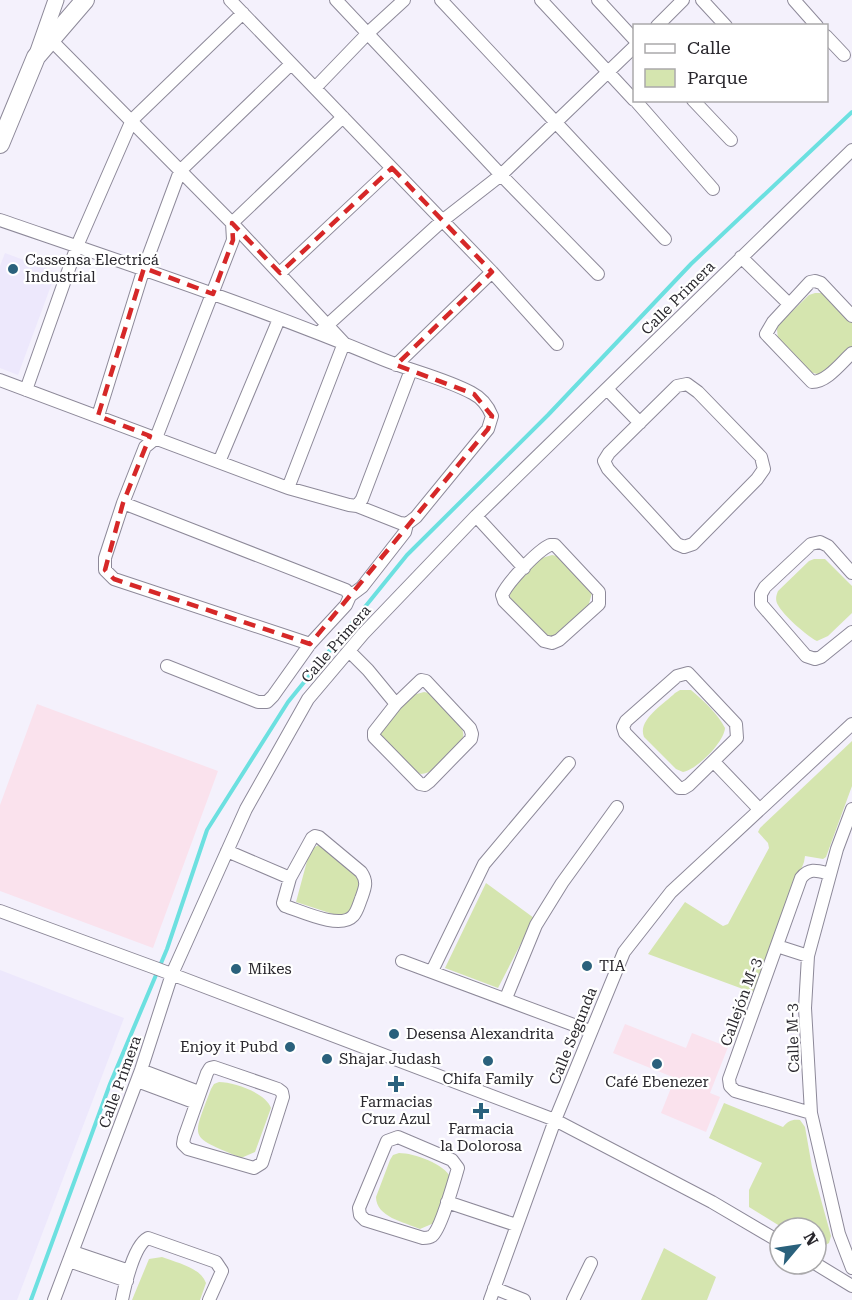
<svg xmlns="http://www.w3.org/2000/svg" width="852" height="1300" font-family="'Roboto Serif',serif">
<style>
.commercial{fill:#fae2ed}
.built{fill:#ede8fc}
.green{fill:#d5e5af}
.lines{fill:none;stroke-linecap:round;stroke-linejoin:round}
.stream{stroke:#6ce0e0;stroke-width:4}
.minor-casing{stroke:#8d8999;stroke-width:14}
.tertiary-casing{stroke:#8d8999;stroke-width:17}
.primary-casing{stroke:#8d8999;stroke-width:20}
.minor{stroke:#fff;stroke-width:12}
.tertiary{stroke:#fff;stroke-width:15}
.primary{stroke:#fff;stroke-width:18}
.marked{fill:none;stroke:#d62828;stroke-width:4.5;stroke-dasharray:12 8;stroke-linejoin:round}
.poi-dot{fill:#2a617c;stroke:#fff;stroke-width:2}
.labels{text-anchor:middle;stroke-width:4.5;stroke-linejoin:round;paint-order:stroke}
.poi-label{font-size:15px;fill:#2a282e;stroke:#fff;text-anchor:start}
.street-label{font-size:15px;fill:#2a282e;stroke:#fff}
</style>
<rect width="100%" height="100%" fill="#f4f1fc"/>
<path class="commercial" d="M37,704L218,771L153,948L0,891V805Z
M625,1024L686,1048L692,1033L728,1047L710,1093L720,1097L706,1132L661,1113L675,1078L613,1053Z"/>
<path class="built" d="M5,253L56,272L18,375L0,368V266Z
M0,970L124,1018L17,1300H0Z"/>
<path class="green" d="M815,293H825L852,319V347L823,374H817L810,372L778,340L777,329L778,325L809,295Z
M552,555L557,556L588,587L592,593L588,607L555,636L549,637L543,634L509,598L511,588L542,558Z
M814,559H825L852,586V613L828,636L817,641C807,636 783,615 778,605C775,600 776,596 778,591L809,561Z
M680,690H691C703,700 718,714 725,728C724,742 698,769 683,772L676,769L644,737C637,720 664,704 675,693Z
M424,692L429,693C438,702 467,724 463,737C461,744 453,750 448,755C440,763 433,773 421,774C411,771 387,748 382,739C380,734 381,729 382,725L413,695Z
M852,741V786L826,857L823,859L805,856L804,862L754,991L751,992L648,954L685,902L723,926L728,924L769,848L768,843L758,832L760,828Z
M320,844L362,880L349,914L342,917L296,902L310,850Z
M486,883L534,918L498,988L445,968Z
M219,1082C234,1082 266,1093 271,1108L255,1152L241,1158C189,1135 191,1142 211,1089L214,1084Z
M724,1103L783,1127C788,1121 792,1119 800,1120L805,1127L812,1167L831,1236L829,1243L822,1247H816V1228H783L749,1207V1190L762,1163L709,1138Z
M399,1153C414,1153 445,1164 451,1178L434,1223L420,1229C404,1222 376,1217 376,1197L390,1160L393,1155Z
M664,1248L716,1277L707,1300H641Z
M162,1257C177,1263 200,1267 206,1283L200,1300H132L149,1259Z"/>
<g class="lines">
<path class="stream" d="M31,1300L110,1084L167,949L207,830L288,702L407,555L548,415L691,264L852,112"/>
<defs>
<path id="minor" d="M230,0L492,272L557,344
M336,0L501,175L598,274
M441,0L665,239
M541,0L634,100
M598,0L634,39
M702,0L726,26
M794,0L817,26
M657,26L683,0
M826,36L844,55
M51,40L232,223L344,343L288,488
M315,88L368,33L404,0
M635,100L713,189
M693,100L731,140
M0,220C128,264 257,307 382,359C411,371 444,378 472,393C482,398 488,406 492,416L488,429L416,517L407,524L400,523L357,506L349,505L288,488L0,380
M741,257L789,304
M280,273L392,168
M852,316L821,283L815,281L810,282L773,322L766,334L812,382C827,382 841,363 852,353
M322,330L442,221L501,175L634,47
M396,365L492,272
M687,384L698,392L761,457L764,469L757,479L693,544L684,547L677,544L608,469L604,461L609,453L677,386Z
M607,389L640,423
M26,390L77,246L132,120L243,13
M98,416L144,268L180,171L291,64
M219,462L279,319
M123,503L346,590L350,596
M357,506L362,499L411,370
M476,516L524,568
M550,545H555L599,592V604L559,640L552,643L544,641L504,601L502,595C508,582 537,551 550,545Z
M852,573L828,546L820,542L811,544L765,587L761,594V604L806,656L815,659L821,657L852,632
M310,644L114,579L105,570V558L123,503L145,447L156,438L233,240L232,223L343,117
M349,651L368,670L396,704
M167,666L258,702H267L273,696L310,644L346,605L350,596L362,587L405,532L407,524
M688,673L736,724L737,738L689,785L684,788H679L625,733L623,727L626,721L677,676Z
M421,680L426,681L470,728L472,734L471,739L429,782L425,785L420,784L374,737V732L396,704Z
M714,762L759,809
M852,809L837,849L808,956L805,1008L811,1113L839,1234L852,1268
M315,836L319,837L361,872C368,882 365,888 361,899C359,904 357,912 353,916C340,930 301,911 285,906L283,903L290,878L312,838Z
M227,851L290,878
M0,911L158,969L555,1120L712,1202L780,1242
M777,946L808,956
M402,961L590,1031
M432,971L484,864L569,763
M506,998L536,925L562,883L617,807
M214,1067L278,1089L282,1092L283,1097L262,1163L254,1168L188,1149L183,1144L184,1138L207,1073L210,1068Z
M141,1070L199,1092
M137,1081L196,1103
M811,1113L735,1091L730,1086L729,1079L801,878C810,867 818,871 830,874
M398,1137L452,1160L458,1168C454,1181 441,1229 432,1236C429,1238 427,1238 423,1238L365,1220L360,1215L359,1208L387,1141Z
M447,1202L516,1225
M73,1252L129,1271
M69,1261L127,1281
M816,1264L852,1286
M494,1288L524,1300
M54,1300L141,1070L172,974L246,809L308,699L363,634L476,516L852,150
M122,1300C125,1285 134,1245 148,1238L216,1262L222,1271L209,1300
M490,1300L555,1120L624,952L671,892L852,724
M573,1300L591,1263"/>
<path id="tertiary" d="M37,54L56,0"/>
<path id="primary" d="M0,144L36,57L85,0"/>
</defs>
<use href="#minor" class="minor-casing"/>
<use href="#tertiary" class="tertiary-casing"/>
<use href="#primary" class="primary-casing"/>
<use href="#minor" class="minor"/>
<use href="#tertiary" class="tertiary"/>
<use href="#primary" class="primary"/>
</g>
<path class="marked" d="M392,168L492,272L396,365L474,394L492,416L488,429L310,644L114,579L105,570L123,503L150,436L98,416L144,268L213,294L233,240L232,223L280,273Z"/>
<g class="poi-dot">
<circle cx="13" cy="269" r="6"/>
<circle cx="587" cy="966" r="6"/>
<circle cx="236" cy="969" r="6"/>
<circle cx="394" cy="1034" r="6"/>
<circle cx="290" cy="1047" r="6"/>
<circle cx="327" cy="1059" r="6"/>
<circle cx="488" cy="1061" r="6"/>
<circle cx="657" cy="1064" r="6"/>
<path d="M393 1075h6v6h6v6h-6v6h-6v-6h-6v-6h6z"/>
<path d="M478 1102h6v6h6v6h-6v6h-6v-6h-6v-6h6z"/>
</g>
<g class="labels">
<g class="poi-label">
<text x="25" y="265">Cassensa Electricá<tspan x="25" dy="17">Industrial</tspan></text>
<text x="599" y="971">TIA</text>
<text x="248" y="974">Mikes</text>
<text x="406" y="1039">Desensa Alexandrita</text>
<text x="278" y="1052" text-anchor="end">Enjoy it Pubd</text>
<text x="339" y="1064">Shajar Judash</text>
<text x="488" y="1084" text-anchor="middle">Chifa Family</text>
<text x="657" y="1087" text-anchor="middle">Café Ebenezer</text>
<text x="396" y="1107" text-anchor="middle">Farmacias<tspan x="396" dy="17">Cruz Azul</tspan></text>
<text x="481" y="1134" text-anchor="middle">Farmacia<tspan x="481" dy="17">la Dolorosa</tspan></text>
</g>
<g class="street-label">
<text transform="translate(678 298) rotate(-45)" y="5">Calle Primera</text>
<text transform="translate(336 644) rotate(-49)" y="5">Calle Primera</text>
<text transform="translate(741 1002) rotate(-70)" y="5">Callejón M-3</text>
<text transform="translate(573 1036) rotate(-68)" y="5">Calle Segunda</text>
<text transform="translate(793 1038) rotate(-92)" y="5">Calle M-3</text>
<text transform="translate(120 1082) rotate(-70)" y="5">Calle Primera</text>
</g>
</g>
<rect x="633" y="24" width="195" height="78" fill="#ffffff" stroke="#aaa9ab" stroke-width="1.5"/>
<rect x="645" y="44" width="30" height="9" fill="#ffffff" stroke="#aaa9ab" stroke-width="1.5"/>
<text x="687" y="54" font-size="18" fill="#2a282e">Calle</text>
<rect x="645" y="69" width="30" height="18" fill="#d5e5af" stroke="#aaa9ab" stroke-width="1.5"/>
<text x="687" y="84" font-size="18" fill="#2a282e">Parque</text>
<g transform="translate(798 1246) rotate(61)"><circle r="28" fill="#ffffff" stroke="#aaa9ab" stroke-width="1.5"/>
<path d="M0-4.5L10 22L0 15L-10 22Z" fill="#2a617c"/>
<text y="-9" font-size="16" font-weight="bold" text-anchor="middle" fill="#2a282e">N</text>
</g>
</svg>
